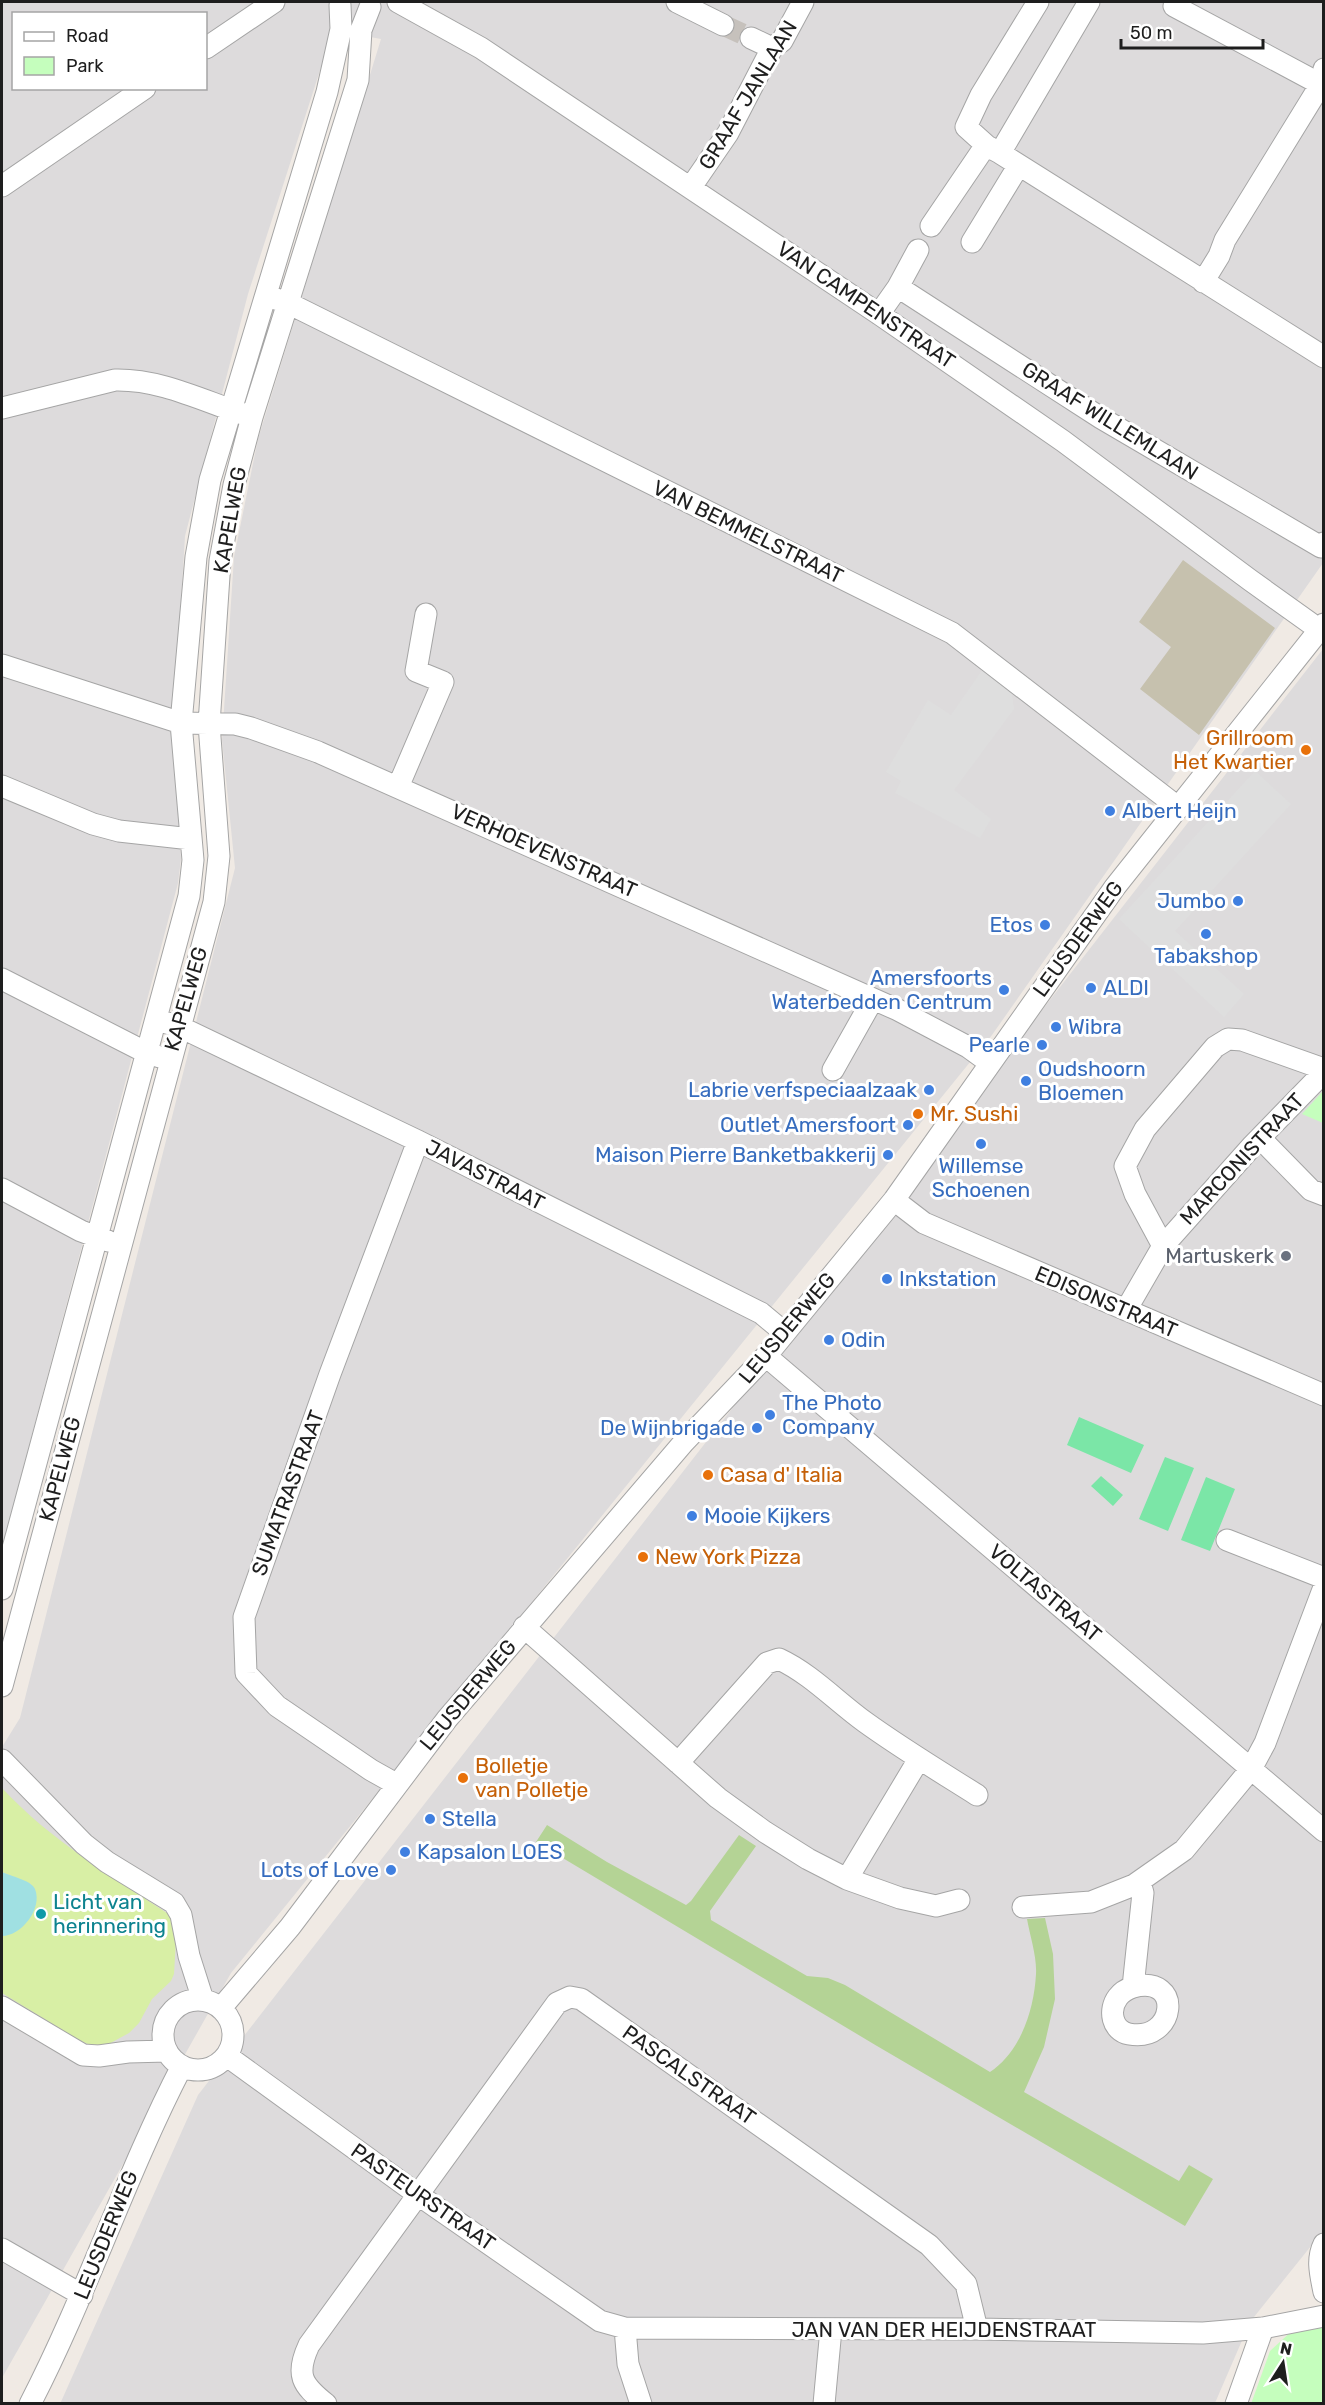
<svg xmlns="http://www.w3.org/2000/svg" width="1325" height="2405" font-family="Rubik,sans-serif">
<style>
.residential{fill:#dddbdc;fill-rule:evenodd}
.construction{fill:#c6c1ae}
.grass{fill:#d8efa5}
.forest{fill:#b4d395}
.park{fill:#c5febd}
.pitch{fill:#7be6a7}
.parking{fill:#dedede}
.water{fill:#a0e0e2}
.lines{fill:none;stroke-linecap:round;stroke-linejoin:round}
.minor-tunnel{stroke:#c6c1bc;stroke-width:21;stroke-dasharray:21 10;stroke-linecap:butt}
.minor-casing{stroke:#a5a5a5;stroke-width:23}
.minor{stroke:#fff;stroke-width:21}
.food-dot{fill:#e8710a;stroke:#fff;stroke-width:2}
.shop-dot{fill:#3f7fe0;stroke:#fff;stroke-width:2}
.worship-dot{fill:#6b7280;stroke:#fff;stroke-width:2}
.culture-dot{fill:#0f9aa8;stroke:#fff;stroke-width:2}
.labels{text-anchor:middle;stroke-width:6;stroke-linejoin:round;paint-order:stroke}
.street-label{font-size:21px;fill:#1e1e1e;stroke:#fff}
.food-label{font-size:21px;fill:#c56008;stroke:#fff;text-anchor:start}
.shop-label{font-size:21px;fill:#366cbe;stroke:#fff;text-anchor:start}
.worship-label{font-size:21px;fill:#5b616d;stroke:#fff;text-anchor:end}
.culture-label{font-size:21px;fill:#0d838f;stroke:#fff;text-anchor:start}
</style>
<rect width="100%" height="100%" fill="#f0eae4"/>
<path class="residential" d="M2,2H1323V563L992,1035L231,1973L2,2378V1747L20,1718L235,868L222,740L234,557L258,439L381,39L333,30L248,294L185,536L174,714L181,859L178,883L2,1548ZM14,14H206V88H14Z
M1323,649V2231L1250,2322L1215,2403L60,2404L198,2095Z"/>
<path class="construction" d="M1183,560L1275,628L1199,735L1140,689L1171,647L1139,622Z"/>
<path class="grass" d="M2,1788C51,1841 113,1877 173,1917L176,1940L174,1974L171,1981L152,1999L139,2023L129,2033L107,2045H90L77,2039L2,1993V1936H5L31,1884L2,1872Z"/>
<path class="forest" d="M547,1825L607,1862L686,1905L691,1901L739,1835L756,1846L710,1911L711,1920L807,1976L828,1978L845,1985L990,2072C1021,2051 1034,2010 1036,1974C1037,1957 1030,1936 1027,1919L1045,1918L1053,1954L1055,1999L1044,2047L1024,2092L1179,2181L1189,2165L1213,2179L1185,2226L877,2046L536,1842Z"/>
<path class="park" d="M1323,1091V1123L1302,1114Z
M1323,2322V2403L1251,2404L1270,2351L1294,2329Z"/>
<path class="pitch" d="M1079,1417L1144,1445L1131,1473L1067,1445Z
M1165,1457L1194,1468L1168,1531L1139,1519Z
M1101,1476L1123,1495L1113,1506L1091,1486Z
M1206,1477L1235,1489L1210,1551L1181,1540Z"/>
<path class="parking" d="M983,669L1011,688L1014,709L954,790L991,819L980,838L895,793L901,781L886,772L928,700L951,715Z
M1255,771L1291,804L1175,931L1244,994L1224,1017L1119,919Z"/>
<path class="water" d="M2,1872C10,1876 31,1880 35,1889C43,1909 21,1936 2,1936Z"/>
<g class="lines">
<path class="minor-tunnel" d="M723,25L751,38"/>
<defs>
<path id="minor" d="M398,2L481,48L879,314L1063,441L1250,580L1324,633
M677,2L723,25
M1174,6L1324,86
M751,38L772,48
M206,48L274,2
M989,147L1000,153L1089,2
M1000,153L1324,357
M2,186L145,88
M691,187L728,133L772,48L782,41L803,2
M931,226L986,145L966,127L981,95L1038,2
M972,242L1019,165
M1203,282L1219,256L1225,240L1321,84L1324,69
M898,287L1101,418L1321,547L1324,543
M276,299L288,303L952,633L1179,808
M879,314L898,287L918,250
M2,408L115,380C160,379 201,400 243,414
M2,665L181,723L235,724L251,728L318,752L898,1010L968,1047L990,1063
M2,786L93,824L119,831L191,839
M398,787L443,682L416,671L426,614
M2,979L147,1053L160,1057
M167,1023L178,1026L418,1141L761,1313L785,1333
M833,1070L873,999
M1260,1138L1311,1190L1324,1195
M2,1189L81,1231L108,1241
M894,1200L924,1223L1324,1395
M1163,1246L1135,1194L1125,1166L1145,1129L1215,1047L1228,1039L1242,1040L1324,1069
M1126,1310L1163,1246L1253,1145L1324,1072
M766,1356L1324,1831
M1227,1540L1324,1578
M2,1589L189,896L193,860L181,723L196,557L210,480L327,92L341,29L340,5
M524,1627L718,1798L765,1832L808,1859L847,1879L900,1898L936,1906L959,1900
M2,1686L214,902L219,856L209,724L220,561L234,485L252,417L358,80L361,30L370,7
M2,1760L84,1844L107,1862L174,1903L181,1915L189,1956L203,2000
M678,1763L767,1663L779,1659C811,1674 836,1701 865,1722C901,1748 939,1771 977,1795
M396,1784L371,1770L277,1706L246,1673L244,1617L330,1374L418,1141
M847,1879L919,1759
M1023,1907L1091,1902L1134,1885L1184,1850L1251,1769L1265,1743L1324,1587
M1133,1987C1184,1974 1176,2043 1129,2034C1112,2031 1108,2010 1118,1997C1121,1993 1127,1989 1133,1987L1143,1893L1140,1882
M163 2035a35 35 0 1 1 70 0a35 35 0 1 1-70 0Z
M2,2007L83,2055L99,2056L128,2052L167,2051
M221,2008L290,1927L447,1719L684,1442L766,1356L894,1200L1115,887L1324,624
M227,2056L420,2196L600,2321L625,2328L977,2329L1203,2333L1263,2328L1324,2316
M1324,2244C1316,2260 1321,2276 1324,2292
M2,2249L82,2295
M625,2328L628,2364L641,2404
M30,2404C87,2294 125,2176 182,2066
M326,2404C302,2385 295,2375 309,2345L557,2003L570,1997L581,1999L929,2245L966,2284L977,2329
M824,2404L831,2329
M1236,2404L1263,2328"/>
</defs>
<use href="#minor" class="minor-casing"/>
<use href="#minor" class="minor"/>
</g>
<g class="food-dot">
<circle cx="1306" cy="750" r="6"/>
<circle cx="918" cy="1114" r="6"/>
<circle cx="708" cy="1475" r="6"/>
<circle cx="643" cy="1557" r="6"/>
<circle cx="463" cy="1778" r="6"/>
</g>
<g class="shop-dot">
<circle cx="1110" cy="811" r="6"/>
<circle cx="1238" cy="901" r="6"/>
<circle cx="1045" cy="925" r="6"/>
<circle cx="1206" cy="934" r="6"/>
<circle cx="1091" cy="988" r="6"/>
<circle cx="1004" cy="990" r="6"/>
<circle cx="1056" cy="1027" r="6"/>
<circle cx="1042" cy="1045" r="6"/>
<circle cx="1026" cy="1081" r="6"/>
<circle cx="929" cy="1090" r="6"/>
<circle cx="908" cy="1125" r="6"/>
<circle cx="981" cy="1144" r="6"/>
<circle cx="888" cy="1155" r="6"/>
<circle cx="887" cy="1279" r="6"/>
<circle cx="829" cy="1340" r="6"/>
<circle cx="770" cy="1415" r="6"/>
<circle cx="757" cy="1428" r="6"/>
<circle cx="692" cy="1516" r="6"/>
<circle cx="430" cy="1819" r="6"/>
<circle cx="405" cy="1852" r="6"/>
<circle cx="391" cy="1870" r="6"/>
</g>
<circle class="worship-dot" cx="1286" cy="1256" r="6"/>
<circle class="culture-dot" cx="41" cy="1914" r="6"/>
<g class="labels">
<g class="street-label">
<text transform="translate(748 95) rotate(-59)" y="7">GRAAF JANLAAN</text>
<text transform="translate(866 305) rotate(34)" y="7">VAN CAMPENSTRAAT</text>
<text transform="translate(1110 421) rotate(32)" y="7">GRAAF WILLEMLAAN</text>
<text transform="translate(230 520) rotate(-80)" y="7">KAPELWEG</text>
<text transform="translate(748 532) rotate(26)" y="7">VAN BEMMELSTRAAT</text>
<text transform="translate(544 851) rotate(24)" y="7">VERHOEVENSTRAAT</text>
<text transform="translate(1078 939) rotate(-54)" y="7">LEUSDERWEG</text>
<text transform="translate(186 999) rotate(-74)" y="7">KAPELWEG</text>
<text transform="translate(1242 1159) rotate(-47)" y="7">MARCONISTRAAT</text>
<text transform="translate(485 1175) rotate(27)" y="7">JAVASTRAAT</text>
<text transform="translate(1106 1302) rotate(23)" y="7">EDISONSTRAAT</text>
<text transform="translate(787 1328) rotate(-50)" y="7">LEUSDERWEG</text>
<text transform="translate(60 1469) rotate(-75)" y="7">KAPELWEG</text>
<text transform="translate(288 1493) rotate(-70)" y="7">SUMATRASTRAAT</text>
<text transform="translate(1045 1593) rotate(40)" y="7">VOLTASTRAAT</text>
<text transform="translate(468 1695) rotate(-50)" y="7">LEUSDERWEG</text>
<text transform="translate(689 2075) rotate(35)" y="7">PASCALSTRAAT</text>
<text transform="translate(423 2197) rotate(35)" y="7">PASTEURSTRAAT</text>
<text transform="translate(106 2235) rotate(-68)" y="7">LEUSDERWEG</text>
<text x="944" y="2337">JAN VAN DER HEIJDENSTRAAT</text>
</g>
<g class="food-label">
<text x="1294" y="745" text-anchor="end">Grillroom<tspan x="1294" dy="24">Het Kwartier</tspan></text>
<text x="930" y="1121">Mr. Sushi</text>
<text x="720" y="1482">Casa d' Italia</text>
<text x="655" y="1564">New York Pizza</text>
<text x="475" y="1773">Bolletje<tspan x="475" dy="24">van Polletje</tspan></text>
</g>
<g class="shop-label">
<text x="1122" y="818">Albert Heijn</text>
<text x="1226" y="908" text-anchor="end">Jumbo</text>
<text x="1033" y="932" text-anchor="end">Etos</text>
<text x="1206" y="963" text-anchor="middle">Tabakshop</text>
<text x="992" y="985" text-anchor="end">Amersfoorts<tspan x="992" dy="24">Waterbedden Centrum</tspan></text>
<text x="1103" y="995">ALDI</text>
<text x="1068" y="1034">Wibra</text>
<text x="1030" y="1052" text-anchor="end">Pearle</text>
<text x="1038" y="1076">Oudshoorn<tspan x="1038" dy="24">Bloemen</tspan></text>
<text x="917" y="1097" text-anchor="end">Labrie verfspeciaalzaak</text>
<text x="896" y="1132" text-anchor="end">Outlet Amersfoort</text>
<text x="876" y="1162" text-anchor="end">Maison Pierre Banketbakkerij</text>
<text x="981" y="1173" text-anchor="middle">Willemse<tspan x="981" dy="24">Schoenen</tspan></text>
<text x="899" y="1286">Inkstation</text>
<text x="841" y="1347">Odin</text>
<text x="782" y="1410">The Photo<tspan x="782" dy="24">Company</tspan></text>
<text x="745" y="1435" text-anchor="end">De Wijnbrigade</text>
<text x="704" y="1523">Mooie Kijkers</text>
<text x="442" y="1826">Stella</text>
<text x="417" y="1859">Kapsalon LOES</text>
<text x="379" y="1877" text-anchor="end">Lots of Love</text>
</g>
<g class="worship-label">
<text x="1274" y="1263">Martuskerk</text>
</g>
<g class="culture-label">
<text x="53" y="1909">Licht van<tspan x="53" dy="24">herinnering</tspan></text>
</g>
</g>
<rect width="1325" height="2405" fill="none" stroke="#1e1e1e" stroke-width="6"/>
<rect x="12" y="12" width="195" height="78" fill="#ffffff" stroke="#a5a5a5" stroke-width="1.5"/>
<rect x="24" y="32" width="30" height="9" fill="#ffffff" stroke="#a5a5a5" stroke-width="1.5"/>
<text x="66" y="42" font-size="18" fill="#1e1e1e">Road</text>
<rect x="24" y="57" width="30" height="18" fill="#c5febd" stroke="#a5a5a5" stroke-width="1.5"/>
<text x="66" y="72" font-size="18" fill="#1e1e1e">Park</text>
<g transform="translate(1283 2363) rotate(12)" stroke="#ffffff" stroke-width="4.5" paint-order="stroke">
<path d="M0-4.5L10 22L0 15L-10 22Z" fill="#1e1e1e"/>
<text y="-9" font-size="16" font-weight="bold" text-anchor="middle" fill="#1e1e1e">N</text>
</g>
<path d="M1121 39v9h142v-9" fill="none" stroke="#1e1e1e" stroke-width="3"/>
<text x="1130" y="39" font-size="18" fill="#1e1e1e" stroke="#ffffff" stroke-width="4.5" paint-order="stroke">50 m</text>
</svg>
